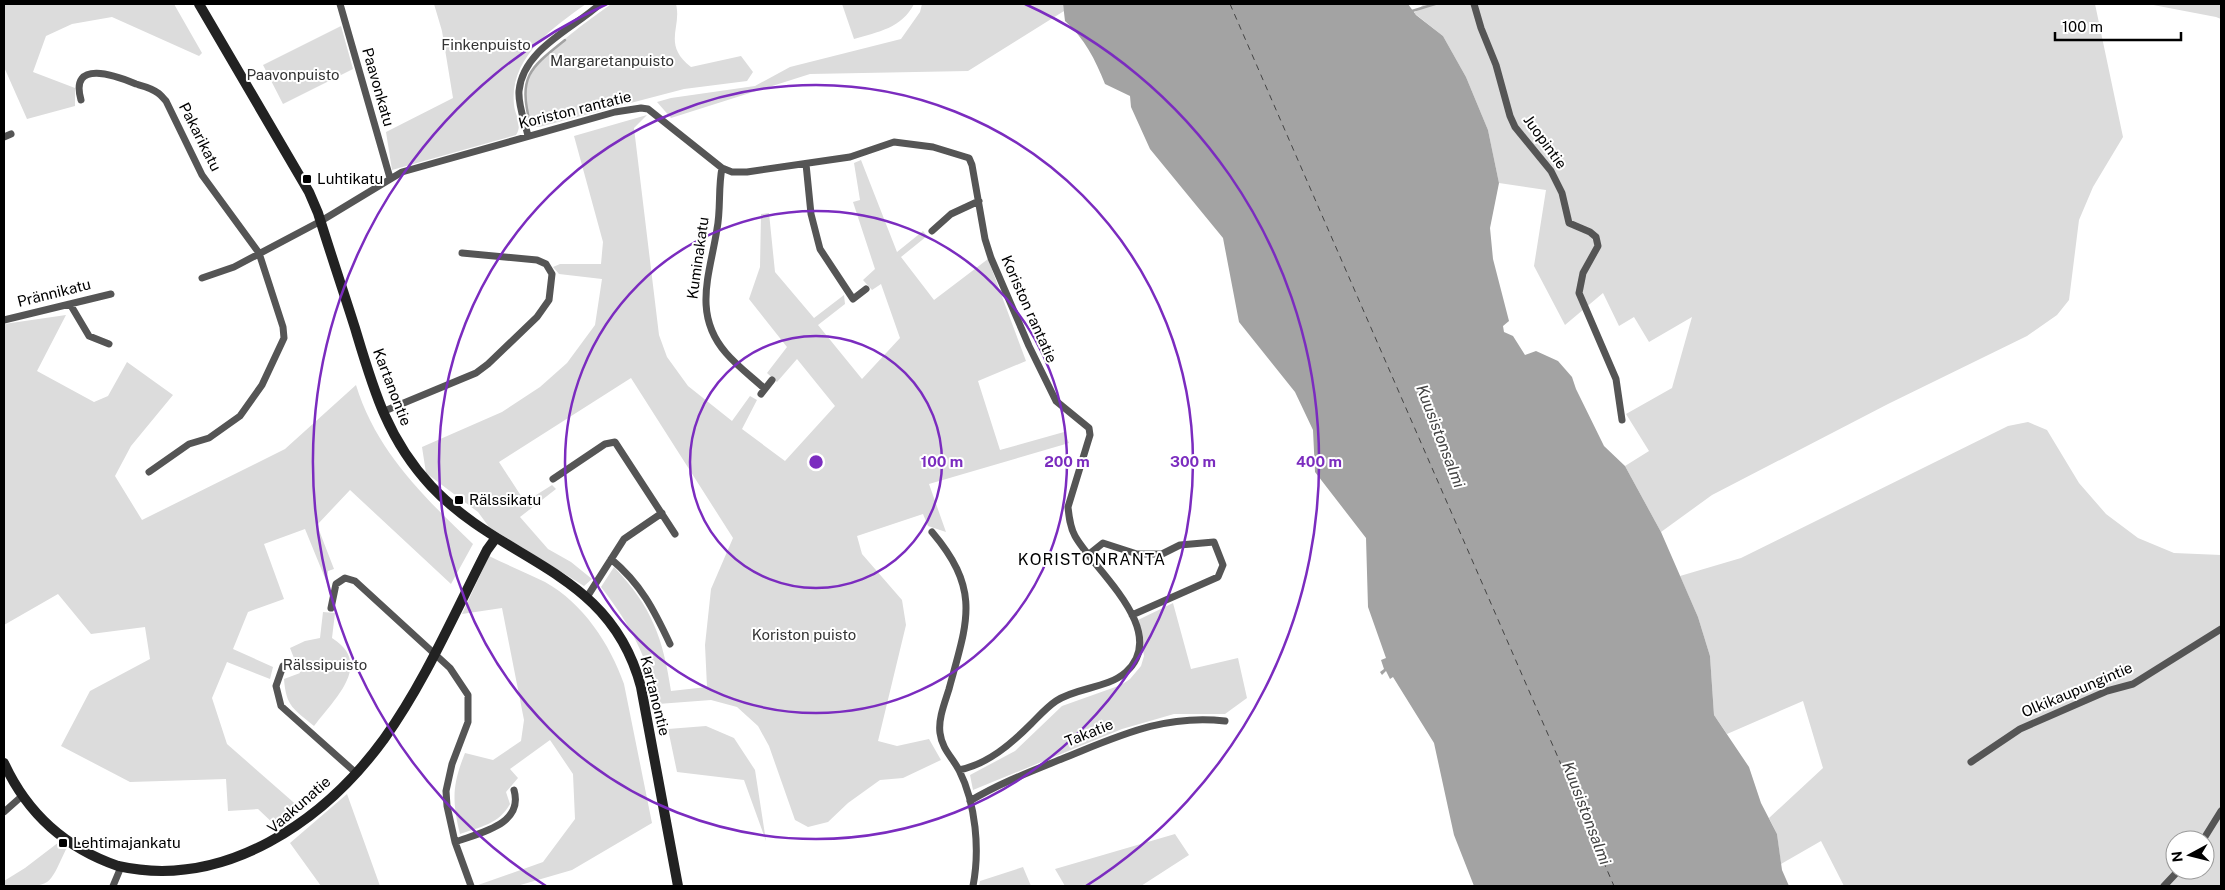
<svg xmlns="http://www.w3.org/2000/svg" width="2225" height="890" font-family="'Public Sans',sans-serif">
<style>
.green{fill:#dcdcdc;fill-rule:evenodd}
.water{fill:#a3a3a3}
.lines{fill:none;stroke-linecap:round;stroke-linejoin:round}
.stream{stroke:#a3a3a3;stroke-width:2.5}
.ferry{stroke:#444;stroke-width:1;stroke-dasharray:6 5;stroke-linecap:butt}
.street{stroke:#555;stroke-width:7}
.secondary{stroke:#222;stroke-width:10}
.ring{fill:none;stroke:#7b2cbf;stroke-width:2.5}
.poi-dot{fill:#000;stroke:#fff;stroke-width:2}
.labels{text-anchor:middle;stroke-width:4;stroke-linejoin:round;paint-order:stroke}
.park-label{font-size:15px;fill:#333;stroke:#fff}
.street-label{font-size:15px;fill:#000;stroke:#fff}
.poi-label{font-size:15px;fill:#000;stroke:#fff;text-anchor:start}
.water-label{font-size:16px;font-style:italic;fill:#444;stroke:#fff}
.neighbourhood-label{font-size:16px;letter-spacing:1px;fill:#000;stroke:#fff}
.centre{fill:#7b2cbf;stroke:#fff;stroke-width:2.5}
.ring-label{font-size:15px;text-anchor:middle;font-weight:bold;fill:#7b2cbf;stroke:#fff;stroke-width:4;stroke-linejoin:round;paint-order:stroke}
</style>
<rect width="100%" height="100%" fill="#fff"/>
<path class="green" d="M4,4H174L202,53L199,56L112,17L72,24L46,36L33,72L75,88V106L27,119L4,67Z
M434,4H586C552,28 509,58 514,105C515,115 523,125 516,135L392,170L386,132L453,98L442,31Z
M611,4H676C682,28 662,44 691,67L741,56L753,72L747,81L684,89L539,127L533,126C529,115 524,101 525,89C526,63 591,19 611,4Z
M842,4H914C902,28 878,32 854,39Z
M922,4H1063L1064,11L968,71L810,74L671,118L657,102L671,98L755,86L790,67L901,39L920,12Z
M1424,4H2095L2123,137L2093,187L2079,220L2069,300L2057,315L2027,336L1888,404L1712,495L1661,532L1625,466L1649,451L1626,414L1672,388L1692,317L1649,342L1634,317L1619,326L1603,293L1565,325L1534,266L1546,190L1499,183L1488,130L1466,77L1443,36L1414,13Z
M2148,4H2221V19L2216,17Z
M341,26L353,69L283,104L263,65Z
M647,115L634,128L659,335L667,357L688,386L732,421L750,396L757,400L742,429L785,461L835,406L797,359L777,382L767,373L787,347L749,299L760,267L761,214L769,213L775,272L814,318L844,295L845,304L818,325L862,379L900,338L881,284L872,290L863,280L875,269L853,202L860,200L854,163L861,160L897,252L923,231L927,236L901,257L934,300L988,259L1026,361L978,381L1000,450L1064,432L1069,443L929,484L946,532L928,526L923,514L857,536L862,554L902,600L906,625L878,741L897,746L929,739L941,760L903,778L880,780L848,803L828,822L808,827L795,820L769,746L758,726L737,707L711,700L658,704C646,655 632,627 601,587L614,567C652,607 663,638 671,691L707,687L705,645L711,589L733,538L631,378L499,462L525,502L552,485L556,489L520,517L548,549L571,562L592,579L584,586L489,527L478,512L426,473L422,447L502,412L540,387L567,363L595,325L602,279L559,274L553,267L560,264H601L603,242L574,136Z
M66,315L37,371L94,402L108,396L127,362L173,395L131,446L115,476L142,520L285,449L356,385C376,451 424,497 473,544L451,584L350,490L317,525L334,569L328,571L327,583L305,529L264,544L284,599L248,612L233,649L273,667L270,679L227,662L212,698L227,744L300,808L277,827L258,809L228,811L226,779L130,782L61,746L90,691L150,659L145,627L91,634L58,594L4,625V324Z
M2028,422L2047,430L2079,483L2106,514L2138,538L2174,553L2221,555V886H1844L1821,841L1781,864L1777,834L1769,818L1823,768L1803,701L1727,734L1714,715L1710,656L1698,617L1680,576L1741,558L2008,426ZM2175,840H2205V870H2175Z
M489,556C507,565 527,573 545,582C583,603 610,644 624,684L652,823L572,870L517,886L478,885L543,862L575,819L573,774L550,740L510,769L518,778L506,792L510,804C499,824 480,827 460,834C452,801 452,785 465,753L493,760L521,741L524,720L502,608L462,614Z
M1173,603L1191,669L1238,658L1247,698L1225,714H1174L1122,729L973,790L970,775L1015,751L1062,706L1121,685L1130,679L1141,666L1144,656L1138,620Z
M323,612L335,613L332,638C374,664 334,699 314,726C294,709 286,707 284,679L300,673L290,648L305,641L320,638Z
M706,726L734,738L755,770L766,841L744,780L677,772L668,729Z
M347,794L380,886H321L290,843Z
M1175,834L1189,855L1141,886H1065L1055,869Z
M59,842L67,847C47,890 52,886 4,886V881L25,868Z
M1023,867L1031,886H979L980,881Z"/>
<path class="water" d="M1063,4H1408L1416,15L1443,36L1466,77L1488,130L1499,183L1490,228L1493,259L1509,321L1503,326L1504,332L1513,336L1525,355L1536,351L1558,361L1572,377L1576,389L1604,446L1625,466L1661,532L1698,617L1710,656L1714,715L1749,767L1761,803L1777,834L1782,870L1789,886H1474L1454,835L1434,743L1393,677L1390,679L1386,671L1382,675L1380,672L1384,669L1381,660L1386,658L1368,607L1366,538L1315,472L1313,430L1295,392L1239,322L1223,238L1150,149L1131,107L1130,96L1105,84C1095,59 1085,39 1065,21Z"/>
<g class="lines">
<path class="stream" d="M1412,11L1435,4
M530,123C518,76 530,68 565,40"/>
<path class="ferry" d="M1230,4L1614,886"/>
<path class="street" d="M340,4L390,178
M1474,4L1481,28L1496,65L1510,116L1515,127L1551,171L1562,193L1569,223L1590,232L1596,237L1598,246L1583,273L1579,293L1616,379L1622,420
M81,100C69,58 117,76 136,84C143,86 152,88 158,93C161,95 164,99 166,101L202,175L259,253L283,327L284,338L262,385L240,416L209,438L189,444L149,472
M528,136C525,122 518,106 519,91C523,49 573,29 600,4
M4,137L11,134
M806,164L811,214L820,249L853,299L866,289
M722,168C718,188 721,209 717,229C710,274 692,314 726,353C737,366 752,377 765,389
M932,231L951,214L979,201
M202,278L234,267L321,221L402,172L615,112L641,108L648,109L722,168L732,172H747L850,157L894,142L933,147L969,158L972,165L985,239L991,258L1029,346L1056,401L1089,428L1090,435L1068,507C1069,517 1070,527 1075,536C1093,569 1171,631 1126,672C1107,689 1077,687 1056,701C1047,707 1039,716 1031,724C1011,744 988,764 959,770
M70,304L89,336L109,344
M4,320L111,294
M761,394L772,380
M382,412L476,373L488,364L537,317L549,300L552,274L546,264L537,260L462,253
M553,479L605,444L615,442L675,534
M932,532C982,591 967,622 949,689C945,702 938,719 940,733C942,749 952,757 959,770C976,804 980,850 973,886
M1088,555L1103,543L1137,554H1162L1180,545L1214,542L1223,565L1218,577L1132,615
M611,559C641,584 654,610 670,644
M587,597L624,539L662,513
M331,608L336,584L345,578L355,581L450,668L468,695V722L452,764L446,791L447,806L455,842C479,833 524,825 514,790
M283,666L276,686L281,706L356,773
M1971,762L2020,729L2107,691L2133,684L2221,629
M970,801C1000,783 1032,771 1064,758C1119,736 1164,714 1225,721
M4,812L22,796
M2203,840L2221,811
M455,842L471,886
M113,886L121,867
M2164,886L2179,870"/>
<path class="secondary" d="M199,4L309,192L318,213C330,252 343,290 355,328C373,388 387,439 431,486C504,564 610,569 641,687L678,886
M4,763C27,813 66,848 118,866C226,890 325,820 384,739C425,682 455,612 487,550L495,539"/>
</g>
<g class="ring">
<circle cx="816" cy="462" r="126"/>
<circle cx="816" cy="462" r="251"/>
<circle cx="816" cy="462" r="377"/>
<path d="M546 886A503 503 0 0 1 607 4M1025 4A503 503 0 0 1 1086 886"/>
</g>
<g class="poi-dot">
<rect x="302" y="174" width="10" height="10" rx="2.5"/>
<rect x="454" y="495" width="10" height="10" rx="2.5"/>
<rect x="58" y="838" width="10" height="10" rx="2.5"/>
</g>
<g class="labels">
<g class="park-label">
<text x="486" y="50">Finkenpuisto</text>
<text x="612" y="66">Margaretanpuisto</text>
<text x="293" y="80">Paavonpuisto</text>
<text x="804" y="640">Koriston puisto</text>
<text x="325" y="670">Rälssipuisto</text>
</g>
<g class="street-label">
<text transform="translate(378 87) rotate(74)" y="5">Paavonkatu</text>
<text transform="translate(575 110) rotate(-14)" y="5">Koriston rantatie</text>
<text transform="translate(200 137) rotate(63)" y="5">Pakarikatu</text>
<text transform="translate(1545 142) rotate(54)" y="5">Juopintie</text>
<text transform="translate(698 258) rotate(-82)" y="5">Kuminakatu</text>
<text transform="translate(54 293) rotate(-14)" y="5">Prännikatu</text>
<text transform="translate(1029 309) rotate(66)" y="5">Koriston rantatie</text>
<text transform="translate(392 387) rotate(69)" y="5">Kartanontie</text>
<text transform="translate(2077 690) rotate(-23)" y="5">Olkikaupungintie</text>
<text transform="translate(655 696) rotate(76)" y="5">Kartanontie</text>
<text transform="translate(1089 733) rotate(-22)" y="5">Takatie</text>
<text transform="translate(299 805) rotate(-41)" y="5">Vaakunatie</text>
</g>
<g class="poi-label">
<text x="317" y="184">Luhtikatu</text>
<text x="469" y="505">Rälssikatu</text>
<text x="73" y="848">Lehtimajankatu</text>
</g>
<g class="water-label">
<text transform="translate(1441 436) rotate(69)" y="6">Kuusistonsalmi</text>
<text transform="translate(1587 813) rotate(69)" y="6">Kuusistonsalmi</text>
</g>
<g class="neighbourhood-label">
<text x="1092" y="565">KORISTONRANTA</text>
</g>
</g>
<circle cx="816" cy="462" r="8" class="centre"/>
<g class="ring-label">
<text x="942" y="467">100 m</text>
<text x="1067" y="467">200 m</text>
<text x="1193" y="467">300 m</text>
<text x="1319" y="467">400 m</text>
</g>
<rect width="2225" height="890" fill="none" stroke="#000000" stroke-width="10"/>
<g transform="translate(2190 855) rotate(263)"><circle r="24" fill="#ffffff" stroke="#999999"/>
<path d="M0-4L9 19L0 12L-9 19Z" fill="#000000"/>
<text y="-8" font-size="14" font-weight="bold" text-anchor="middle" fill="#000000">N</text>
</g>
<path d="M2055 32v8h126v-8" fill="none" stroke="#000000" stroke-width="2.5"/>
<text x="2062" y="32" font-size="15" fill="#000000" stroke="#ffffff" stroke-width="4" paint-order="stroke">100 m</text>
</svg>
